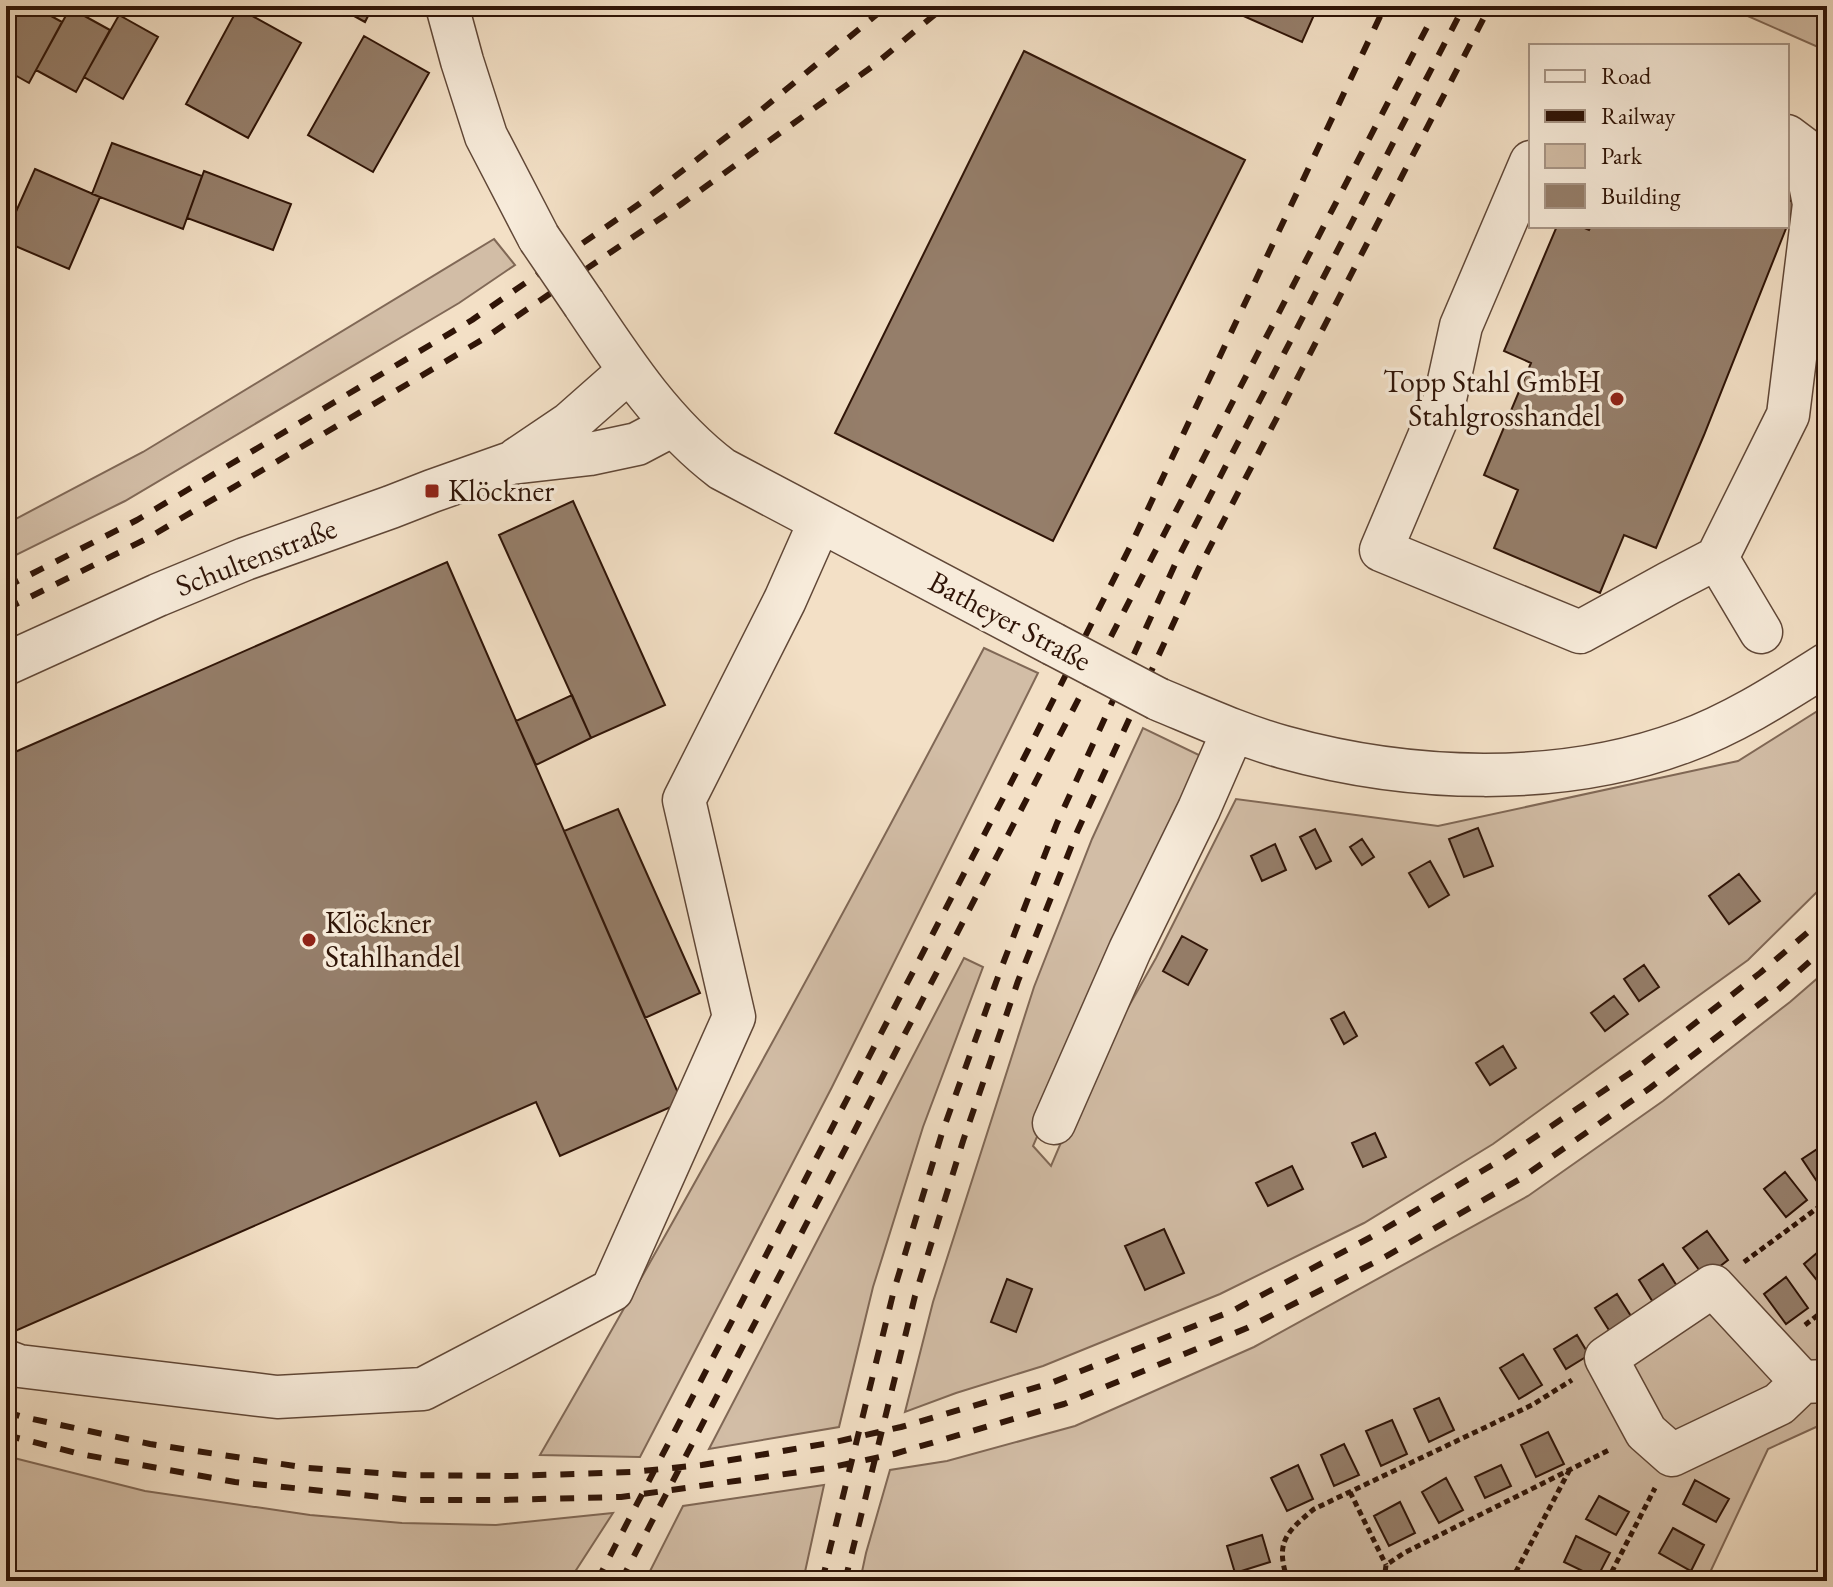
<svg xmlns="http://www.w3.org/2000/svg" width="1833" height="1587" font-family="'EB Garamond',serif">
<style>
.green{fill:#d2bda6;stroke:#806856;stroke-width:2}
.building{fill:#957e6a;stroke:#2f1407;stroke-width:2}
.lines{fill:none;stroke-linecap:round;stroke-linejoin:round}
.minor-casing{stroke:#604737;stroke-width:45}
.path{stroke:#2f1407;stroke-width:5;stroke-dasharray:6 4;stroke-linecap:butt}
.minor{stroke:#f7ebda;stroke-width:42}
.rail{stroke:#2f1407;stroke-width:6;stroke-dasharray:14 14;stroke-linecap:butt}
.minor-bridge-casing{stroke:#604737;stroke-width:45;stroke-linecap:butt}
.minor-bridge{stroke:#f7ebda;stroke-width:42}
.poi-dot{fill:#8f2418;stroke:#f7ebda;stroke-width:3}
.labels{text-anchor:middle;stroke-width:7;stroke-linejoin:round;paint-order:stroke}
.poi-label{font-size:30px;fill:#2f1407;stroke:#f7ebda;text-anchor:start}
.street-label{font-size:30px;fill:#2f1407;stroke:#f7ebda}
</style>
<rect width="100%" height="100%" fill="#f3e0c6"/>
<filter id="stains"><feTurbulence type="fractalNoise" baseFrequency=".0025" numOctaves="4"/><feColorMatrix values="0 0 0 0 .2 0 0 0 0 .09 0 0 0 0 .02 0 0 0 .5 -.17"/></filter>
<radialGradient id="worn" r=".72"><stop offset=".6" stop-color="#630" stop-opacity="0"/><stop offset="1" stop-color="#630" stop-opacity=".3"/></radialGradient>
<path class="green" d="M1725,6H1827V51Z
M494,239L515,265L459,303L125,501L6,560V524L143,452Z
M984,648L1038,673L832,1087L640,1457L540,1455C694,1189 841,920 984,648Z
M1827,705V882L1748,960L1493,1144L1364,1223L1220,1294L1043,1366L956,1393L905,1412L933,1302L1034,987L1092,839L1143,728L1201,756L1033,1146L1051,1166L1090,1075L1156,958L1236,799L1438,826L1738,761Z
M964,958L983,967L923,1127L873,1287L839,1427L709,1449Z
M1827,970V1422L1768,1449L1706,1581H860L866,1553L890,1470L947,1461L1075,1426L1254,1347L1528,1196L1663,1101L1790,1002Z
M6,1456L145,1491L310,1515L402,1523L496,1525L613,1513L569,1581H6Z
M824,1485L803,1581H645L683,1506Z"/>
<path class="building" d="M19,6H33L62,22L29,83L6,70V30Z
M336,6H373L365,22Z
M1221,6H1318L1302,42Z
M70,8L110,30L76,92L36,70Z
M238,8L301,43L248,138L186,104Z
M119,15L158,37L123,99L84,77Z
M364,36L429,73L373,172L308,135Z
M1024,51L1245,160L1053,541L835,433Z
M112,143L202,176L183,229L92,194Z
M35,169L100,197L69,269L6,242V234Z
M204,171L291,204L273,250L187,218Z
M1787,199L1796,203L1787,225Z
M1557,226H1580L1589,230L1591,226H1787L1704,435L1656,548L1624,535L1600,593L1494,548L1518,490L1484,475L1531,363L1504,351Z
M573,501L665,705L591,738L499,535Z
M447,562L682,1102L560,1156L536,1102L6,1335V756Z
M572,695L591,738L536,765L516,721Z
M618,809L700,993L645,1018L564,831Z
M1478,828L1493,866L1464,877L1449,839Z
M1315,829L1331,861L1316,869L1300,837Z
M1362,839L1374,857L1362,865L1350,847Z
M1275,844L1286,870L1262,881L1251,856Z
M1430,861L1449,895L1429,907L1409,873Z
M1739,874L1760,901L1729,924L1709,896Z
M1182,936L1207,950L1188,985L1163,971Z
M1644,965L1659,987L1639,1001L1624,979Z
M1614,996L1628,1014L1605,1031L1591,1013Z
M1344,1012L1357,1036L1344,1044L1331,1019Z
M1503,1046L1516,1068L1490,1085L1476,1063Z
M1375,1133L1386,1157L1363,1167L1352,1143Z
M1825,1144L1827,1147V1186L1822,1189L1802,1159Z
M1292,1166L1303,1189L1268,1206L1256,1183Z
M1785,1172L1807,1200L1786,1217L1764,1189Z
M1164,1229L1184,1273L1145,1290L1125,1246Z
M1707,1231L1728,1260L1705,1278L1683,1248Z
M1825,1246L1827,1248V1293L1804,1264Z
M1663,1264L1682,1294L1658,1310L1639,1280Z
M1786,1277L1808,1308L1786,1324L1764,1294Z
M1007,1279L1032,1289L1016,1332L991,1322Z
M1617,1294L1636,1324L1614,1338L1595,1308Z
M1577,1335L1589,1355L1566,1369L1554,1349Z
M1523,1354L1542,1385L1519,1399L1500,1368Z
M1439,1398L1454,1430L1429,1442L1414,1409Z
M1392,1420L1407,1454L1381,1466L1366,1431Z
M1548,1432L1564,1464L1536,1477L1521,1445Z
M1344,1444L1359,1475L1334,1486L1321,1455Z
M1298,1465L1313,1499L1287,1511L1271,1478Z
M1501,1465L1511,1486L1485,1498L1475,1477Z
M1446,1478L1463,1510L1439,1523L1422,1492Z
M1695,1480L1729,1499L1716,1522L1683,1504Z
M1599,1496L1629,1512L1616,1535L1586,1519Z
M1400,1502L1415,1533L1389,1546L1374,1516Z
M1673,1528L1704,1545L1691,1571L1659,1553Z
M1262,1535L1270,1562L1235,1573L1227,1546Z
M1576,1536L1610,1553L1597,1578L1564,1562Z"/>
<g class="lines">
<defs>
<path id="minor" d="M447,6L462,61L486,136L539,238
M1531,162L1461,326L1445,399L1381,550L1580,632L1669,583L1717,558L1788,415L1814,204L1803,148L1787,136
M584,304C624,364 664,425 722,469L1053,644
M517,459L569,424L629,371
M1717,558L1761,632
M6,664L158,595L245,559L391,507L432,491L511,463L590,454L637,444L673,425
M1158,699C1199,716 1240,735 1283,747C1409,782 1559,788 1683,742C1735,723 1781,693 1827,664
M1054,1123L1130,950L1199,809L1233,731
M6,1361L19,1366L277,1397L423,1389L612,1290L734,1017L684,800L785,600L820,521
M1802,1382L1713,1286L1606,1358L1646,1432L1672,1455L1779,1404L1802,1382L1827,1381"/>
</defs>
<use href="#minor" class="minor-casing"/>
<path class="path" d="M1744,1262L1827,1201
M1805,1325L1827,1308
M1350,1492L1386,1565
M1288,1581C1275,1543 1285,1533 1314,1509L1532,1405L1572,1380
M1384,1581L1386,1565L1404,1553L1609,1450
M1511,1581L1569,1471
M1607,1581L1655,1488"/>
<use href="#minor" class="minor"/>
<path class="rail" d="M6,587L137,520L472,320L639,204L760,111L887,6
M6,609L148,538L485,338L680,205L873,66L945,6
M6,1412L23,1417L150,1444L308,1468L407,1475L512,1476L632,1472L702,1465L835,1442L901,1427L1051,1383L1232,1311L1371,1237L1504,1158L1636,1069L1760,973L1827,916
M6,1435L80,1454L235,1482L411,1500H501L621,1497L828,1468L894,1454L1064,1404L1247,1328L1385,1257L1520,1179L1650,1088L1779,989L1827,946
M597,1581L1027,752L1130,547L1385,6
M621,1581L1438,6
M822,1581L894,1290L942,1133L999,974L1057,823L1177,560L1464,6
M845,1581L915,1296L963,1141L1018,981L1077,832L1198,570L1490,6"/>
<defs>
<path id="minor-bridge" d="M539,238L584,304
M1053,644L1158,699"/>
</defs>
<use href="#minor-bridge" class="minor-bridge-casing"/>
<use href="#minor-bridge" class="minor-bridge"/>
</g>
<g class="poi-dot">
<circle cx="1617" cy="399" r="8"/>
<rect x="424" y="483" width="16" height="16" rx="4"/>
<circle cx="309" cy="940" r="8"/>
</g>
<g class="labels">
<g class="poi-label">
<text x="1601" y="392" text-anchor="end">Topp Stahl GmbH<tspan x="1601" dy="34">Stahlgrosshandel</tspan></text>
<text x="448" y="501">Klöckner</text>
<text x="325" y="933">Klöckner<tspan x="325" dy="34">Stahlhandel</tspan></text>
</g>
<g class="street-label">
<text transform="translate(256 557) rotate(-21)" y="10">Schultenstraße</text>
<text transform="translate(1010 621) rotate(28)" y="10">Batheyer Straße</text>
</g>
</g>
<rect width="1833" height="1587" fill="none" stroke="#f3e0c6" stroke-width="32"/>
<rect x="8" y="8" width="1817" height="1571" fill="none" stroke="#2f1407" stroke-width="4"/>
<rect x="16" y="16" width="1801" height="1555" fill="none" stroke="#2f1407" stroke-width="2"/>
<rect x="1529" y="44" width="260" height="184" fill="#f7ebda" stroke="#a79586" stroke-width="2"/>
<rect x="1545" y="70" width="40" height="12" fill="#f7ebda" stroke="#a79586" stroke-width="2"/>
<text x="1601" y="84" font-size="24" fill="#2f1407">Road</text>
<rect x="1545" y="110" width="40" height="12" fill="#2f1407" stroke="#a79586" stroke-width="2"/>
<text x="1601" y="124" font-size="24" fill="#2f1407">Railway</text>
<rect x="1545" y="144" width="40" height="24" fill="#d2bda6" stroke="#a79586" stroke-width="2"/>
<text x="1601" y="164" font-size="24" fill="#2f1407">Park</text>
<rect x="1545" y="184" width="40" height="24" fill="#957e6a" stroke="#a79586" stroke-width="2"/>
<text x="1601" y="204" font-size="24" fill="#2f1407">Building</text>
<rect width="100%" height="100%" filter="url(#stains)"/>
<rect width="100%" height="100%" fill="url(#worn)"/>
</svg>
